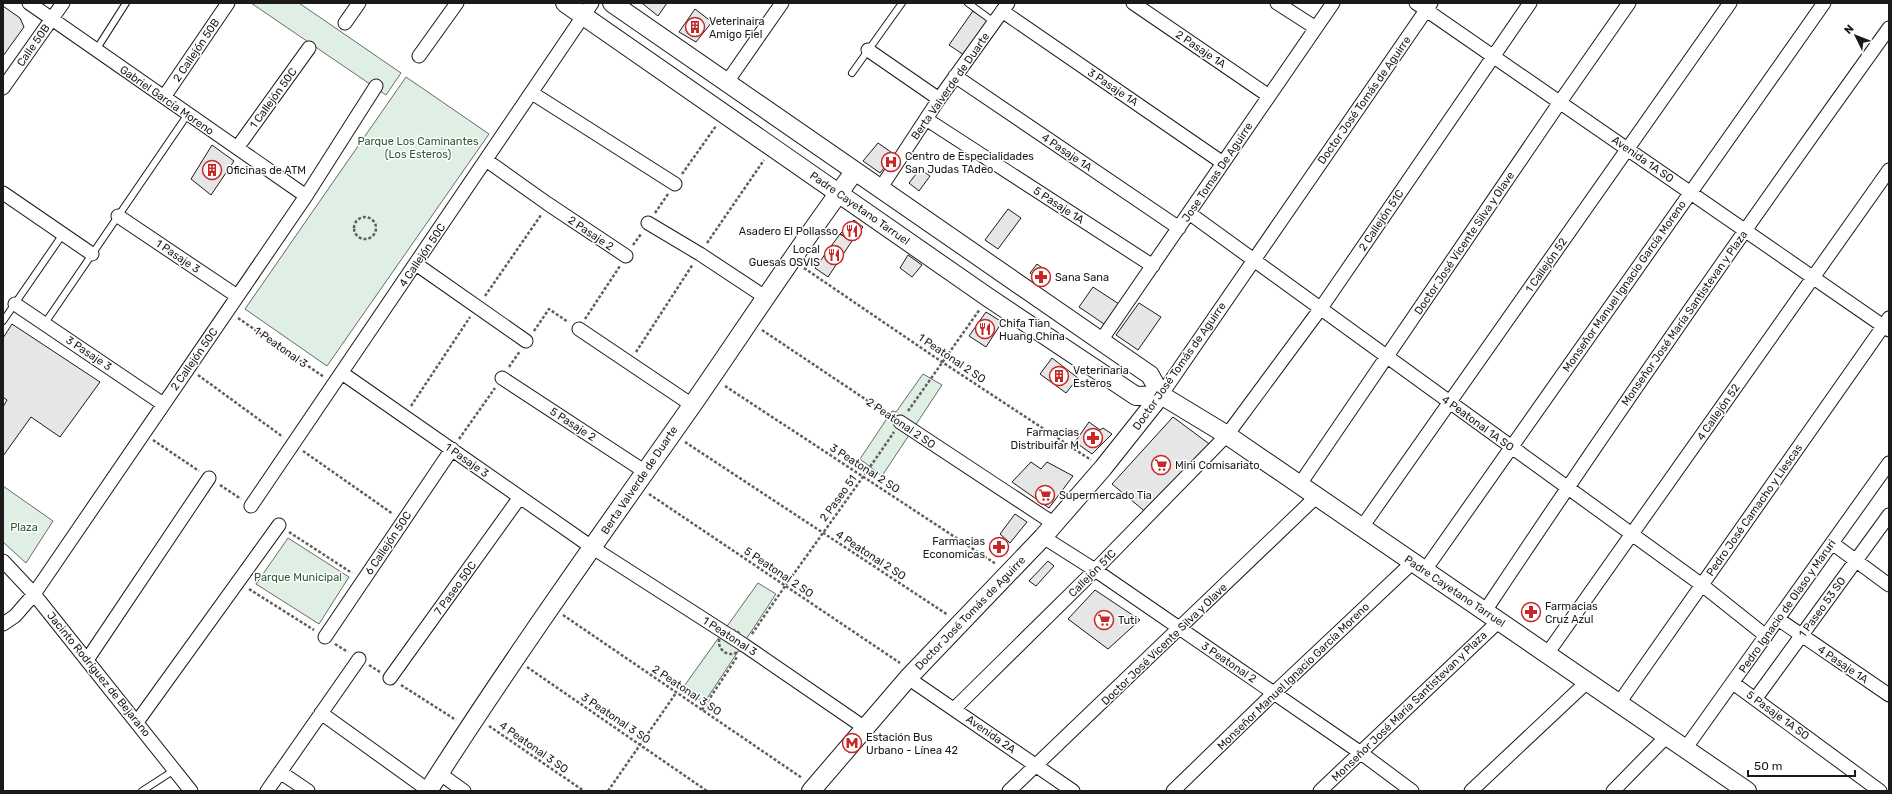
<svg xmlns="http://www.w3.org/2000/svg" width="1892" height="794" font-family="Rubik,sans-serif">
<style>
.green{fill:#e0efe3;stroke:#6a6a6a}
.building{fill:#e6e6e6;stroke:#1a1a1a}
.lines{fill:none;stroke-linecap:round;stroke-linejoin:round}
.lane-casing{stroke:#1a1a1a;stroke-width:8}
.street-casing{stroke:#1a1a1a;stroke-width:15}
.secondary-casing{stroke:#1a1a1a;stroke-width:20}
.path{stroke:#5f5f5f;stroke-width:2.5;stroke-dasharray:3 2;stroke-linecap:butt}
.lane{stroke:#fff;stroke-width:6}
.street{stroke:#fff;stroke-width:13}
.secondary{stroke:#fff;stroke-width:18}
.labels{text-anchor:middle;stroke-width:3;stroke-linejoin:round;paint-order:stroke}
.poi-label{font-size:11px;fill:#1a1a1a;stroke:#fff;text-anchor:start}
.street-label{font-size:11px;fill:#1a1a1a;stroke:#fff}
.park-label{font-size:11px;fill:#2b5a34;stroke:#fff}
</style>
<rect width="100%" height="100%" fill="#fff"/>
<path class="green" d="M251,3H299L401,73L386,95Z
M406,77L489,134L327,366L245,309Z
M923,374L942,385L882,476L860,459L892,411L896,412Z
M3,486L53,521L26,563L3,542Z
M288,538L349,577L319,624L256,584Z
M758,583L776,594L704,703L682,689Z"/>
<path class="building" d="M644,3H667L658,16L643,4Z
M3,6L20,18L24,27L3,56Z
M695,9L712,22L696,42L679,32Z
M973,11L992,23L967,57L949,45Z
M878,143L891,152L883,160L887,164L880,173L863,161Z
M212,145L234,161L211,195L191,179Z
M920,169L930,176L919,191L909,183Z
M1008,209L1021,218L998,249L985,240Z
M854,220L863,227L852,241L840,234Z
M840,234L852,241L828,277L815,268Z
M908,255L922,265L912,277L900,268Z
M1037,264L1049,273L1042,282L1030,273Z
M1093,287L1119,304L1104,324L1079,307Z
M1139,303L1161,317L1138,350L1116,335Z
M986,312L1002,322L986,347L969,336Z
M12,324L100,382L60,437L31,417L3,456V407L7,400L3,397V338Z
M1052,358L1078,378L1066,393L1040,374Z
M1173,417L1212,446L1148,514L1112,484Z
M1089,422L1100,430L1103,428L1112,434L1092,454L1075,442Z
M1031,462L1041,469L1047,462L1073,476L1049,508L1012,482Z
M1015,514L1027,522L1010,543L1000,534Z
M998,538L1009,546L999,557L989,549Z
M1048,561L1054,566L1036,586L1029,581Z
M1095,590L1140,620L1108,649L1068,619Z"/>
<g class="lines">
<defs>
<path id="lane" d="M968,3L994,22
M96,50L126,3
M852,73L902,3
M3,321L63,234
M45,323L188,114
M142,791L176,769"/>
<path id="street" d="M29,3L306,196
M1133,3L1269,96
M1277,3L1316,28
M1416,3L1889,330
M1002,11L1223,163
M345,23L359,3
M868,50L939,99
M419,56L457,3
M955,76L1179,228
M727,82L782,3
M3,88L63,3
M532,93L675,184
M164,97L228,3
M926,119L1153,266
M237,148L309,48
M486,160L548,204L626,256
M880,189L939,99L1008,3
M3,193L92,254
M1189,213L1702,585L1766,636
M118,216L237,296
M648,223L700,254L765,297
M416,264L526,341
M15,304L163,404
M579,329L692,405
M1100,342L1333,3
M342,373L593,548L744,645L865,728
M502,378L644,471
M1161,395L1431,3
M900,422L1053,523
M1300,484L1560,102L1629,3
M251,506L592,3
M1362,527L1730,3
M1043,537L1095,570L1361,753L1412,791
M1832,543L1889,585
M3,561L34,594L191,791
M1425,570L1824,3
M1485,611C1616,414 1751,220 1889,28
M1778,619L1889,695
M3,624L15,616L34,594L306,196L376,86
M325,637L452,449
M1547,654L1889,170
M87,660L209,478
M390,678L520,497
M908,678L1073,791
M1733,683L1880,791
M1756,698L1889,515
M1619,703L1889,318
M954,709L1095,570L1227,435L1321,308L1530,3
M321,713L428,790
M137,722L279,525
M1685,749L1889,463
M280,772L308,791
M439,773L464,791
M267,791L359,659
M1009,791L1317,496
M1173,791L1274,693L1413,562
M1320,791L1499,621
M1471,791L1587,682
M1613,791L1667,736"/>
<path id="secondary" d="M565,3L989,298L1136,396L1161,395
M612,3L1150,375L1161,395L1227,435L1747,791
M428,791C512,659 603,532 693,404C747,326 798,247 855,171
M811,791L908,678L1043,537L1103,468L1161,395"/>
</defs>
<use href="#lane" class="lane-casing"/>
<use href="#street" class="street-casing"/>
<use href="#secondary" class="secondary-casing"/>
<path class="path" d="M682,174L716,126
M655,213L668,194
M354 228a11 11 0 1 1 22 0a11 11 0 1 1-22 0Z
M707,243L764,160
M633,245L641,234
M804,268L942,362L1091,460
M485,296L541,215
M238,318L324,377
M585,319L620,266
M762,330L889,415
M534,331L549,309L568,322
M636,352L693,264
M509,367L520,351
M198,375L283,437
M725,386L996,564
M411,406L470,317
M908,411L980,309
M459,439L495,388
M153,440L199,471
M685,442L948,615
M303,451L393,514
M220,485L241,499
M649,494L900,663
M289,532L352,573
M249,589L314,630
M563,615L802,778
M719 642a12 12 0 1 1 24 0a12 12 0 1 1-24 0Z
M752,634C798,566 848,500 894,432
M335,644L348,652
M369,665L380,672
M527,667L707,791
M401,685L456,720
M702,710L737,657
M489,726L584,791
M608,791L676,693"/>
<use href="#lane" class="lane"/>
<use href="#street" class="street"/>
<use href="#secondary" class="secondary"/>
</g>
<defs>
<symbol id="building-ring" viewBox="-11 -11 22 22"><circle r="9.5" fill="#fff" stroke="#c62828" stroke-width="1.5"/><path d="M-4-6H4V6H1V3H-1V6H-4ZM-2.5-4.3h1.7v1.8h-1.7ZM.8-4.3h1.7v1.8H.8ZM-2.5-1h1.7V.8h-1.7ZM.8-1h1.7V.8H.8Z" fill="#c62828"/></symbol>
<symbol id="hospital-ring" viewBox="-11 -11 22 22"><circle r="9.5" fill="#fff" stroke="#c62828" stroke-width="1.5"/><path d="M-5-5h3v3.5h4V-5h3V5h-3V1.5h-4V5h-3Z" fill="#c62828"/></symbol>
<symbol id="restaurant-ring" viewBox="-11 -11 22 22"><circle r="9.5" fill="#fff" stroke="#c62828" stroke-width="1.5"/><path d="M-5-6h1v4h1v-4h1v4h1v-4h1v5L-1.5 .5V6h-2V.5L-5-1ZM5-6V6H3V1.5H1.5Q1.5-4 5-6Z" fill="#c62828"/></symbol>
<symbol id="pharmacy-ring" viewBox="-11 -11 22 22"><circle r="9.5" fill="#fff" stroke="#c62828" stroke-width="1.5"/><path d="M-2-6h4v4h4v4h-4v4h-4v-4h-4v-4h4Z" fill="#c62828"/></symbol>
<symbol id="supermarket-ring" viewBox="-11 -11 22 22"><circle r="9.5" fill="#fff" stroke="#c62828" stroke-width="1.5"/><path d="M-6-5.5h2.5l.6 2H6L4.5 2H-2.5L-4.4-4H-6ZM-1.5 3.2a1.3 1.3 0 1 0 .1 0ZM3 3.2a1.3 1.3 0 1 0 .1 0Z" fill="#c62828"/></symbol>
<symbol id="metro-ring" viewBox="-11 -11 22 22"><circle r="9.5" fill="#fff" stroke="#c62828" stroke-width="1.5"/><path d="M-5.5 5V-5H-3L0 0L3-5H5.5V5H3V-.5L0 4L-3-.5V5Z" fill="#c62828"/></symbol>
</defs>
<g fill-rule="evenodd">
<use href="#building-ring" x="684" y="16" width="22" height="22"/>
<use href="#hospital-ring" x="880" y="151" width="22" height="22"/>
<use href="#building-ring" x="201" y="159" width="22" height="22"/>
<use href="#restaurant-ring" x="841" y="220" width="22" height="22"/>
<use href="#restaurant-ring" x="823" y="244" width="22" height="22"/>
<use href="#pharmacy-ring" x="1030" y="266" width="22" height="22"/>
<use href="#restaurant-ring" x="974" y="318" width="22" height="22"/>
<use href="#building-ring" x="1048" y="365" width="22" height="22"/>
<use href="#pharmacy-ring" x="1082" y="427" width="22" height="22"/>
<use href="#supermarket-ring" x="1150" y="454" width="22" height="22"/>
<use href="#supermarket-ring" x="1034" y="484" width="22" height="22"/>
<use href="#pharmacy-ring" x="988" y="536" width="22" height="22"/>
<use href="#pharmacy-ring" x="1520" y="601" width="22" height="22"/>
<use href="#supermarket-ring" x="1093" y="609" width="22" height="22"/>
<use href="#metro-ring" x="841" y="732" width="22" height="22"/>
</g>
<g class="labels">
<g class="poi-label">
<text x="709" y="25">Veterinaira<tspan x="709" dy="13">Amigo Fiel</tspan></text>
<text x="905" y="160">Centro de Especialidades<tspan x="905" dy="13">San Judas TAdeo</tspan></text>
<text x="226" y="174">Oficinas de ATM</text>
<text x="838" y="235" text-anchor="end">Asadero El Pollasso</text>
<text x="820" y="253" text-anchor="end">Local<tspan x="820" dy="13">Guesas OSVIS</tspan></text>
<text x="1055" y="281">Sana Sana</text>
<text x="999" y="327">Chifa Tian<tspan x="999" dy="13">Huang China</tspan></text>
<text x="1073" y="374">Veterinaria<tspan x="1073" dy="13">Esteros</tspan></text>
<text x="1079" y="436" text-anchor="end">Farmacias<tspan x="1079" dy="13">Distribuifar M</tspan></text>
<text x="1175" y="469">Mini Comisariato</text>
<text x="1059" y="499">Supermercado Tia</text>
<text x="985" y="545" text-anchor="end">Farmacias<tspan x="985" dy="13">Economicas</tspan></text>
<text x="1545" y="610">Farmacias<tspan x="1545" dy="13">Cruz Azul</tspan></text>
<text x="1118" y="624">Tuti</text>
<text x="866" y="741">Estación Bus<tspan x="866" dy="13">Urbano - Línea 42</tspan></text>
</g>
<g class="street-label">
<text transform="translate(33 45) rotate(-55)" y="4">Calle 50B</text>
<text transform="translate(1201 49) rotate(34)" y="4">2 Pasaje 1A</text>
<text transform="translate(196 50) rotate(-56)" y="4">2 Callejón 50B</text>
<text transform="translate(950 86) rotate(-55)" y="4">Berta Valverde de Duarte</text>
<text transform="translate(1113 87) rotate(34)" y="4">3 Pasaje 1A</text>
<text transform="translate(273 98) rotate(-54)" y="4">1 Callejón 50C</text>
<text transform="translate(167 100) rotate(35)" y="4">Gabriel García Moreno</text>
<text transform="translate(1364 100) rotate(-55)" y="4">Doctor José Tomás de Aguirre</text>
<text transform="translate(1067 152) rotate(34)" y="4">4 Pasaje 1A</text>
<text transform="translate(1643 159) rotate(35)" y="4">Avenida 1A SO</text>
<text transform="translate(1217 172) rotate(-56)" y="4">Jose Tomas De Aguirre</text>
<text transform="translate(1059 205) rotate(33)" y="4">5 Pasaje 1A</text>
<text transform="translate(860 208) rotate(35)" y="4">Padre Cayetano Tarruel</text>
<text transform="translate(1381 220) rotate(-56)" y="4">2 Callejón 51C</text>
<text transform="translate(591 233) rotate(34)" y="4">2 Pasaje 2</text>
<text transform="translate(1464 243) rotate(-56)" y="4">Doctor José Vicente Silva y Olave</text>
<text transform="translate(422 255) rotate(-56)" y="4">4 Callejón 50C</text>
<text transform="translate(178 256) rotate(34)" y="4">1 Pasaje 3</text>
<text transform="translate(1546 265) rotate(-55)" y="4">1 Callejón 52</text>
<text transform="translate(1624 286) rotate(-55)" y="4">Monseñor Manuel Ignacio García Moreno</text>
<text transform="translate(1684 318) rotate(-55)" y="4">Monseñor José María Santistevan y Plaza</text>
<text transform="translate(281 347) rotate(35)" y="4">1 Peatonal 3</text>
<text transform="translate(89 353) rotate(34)" y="4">3 Pasaje 3</text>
<text transform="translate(952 358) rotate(34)" y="4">1 Peatonal 2 SO</text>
<text transform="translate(194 359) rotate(-55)" y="4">2 Callejón 50C</text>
<text transform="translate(1179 366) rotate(-55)" y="4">Doctor José Tomás de Aguirre</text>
<text transform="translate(1718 412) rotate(-55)" y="4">4 Callejón 52</text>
<text transform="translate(901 423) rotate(34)" y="4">2 Peatonal 2 SO</text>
<text transform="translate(1478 423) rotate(36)" y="4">4 Peatonal 1A SO</text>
<text transform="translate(573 424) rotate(33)" y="4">5 Pasaje 2</text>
<text transform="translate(467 460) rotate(35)" y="4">1 Pasaje 3</text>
<text transform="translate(865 468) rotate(33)" y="4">3 Peatonal 2 SO</text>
<text transform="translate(639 480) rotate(-56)" y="4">Berta Valverde de Duarte</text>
<text transform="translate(838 498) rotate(-54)" y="4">2 Paseo 51</text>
<text transform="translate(1754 510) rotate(-55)" y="4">Pedro José Camacho y Llescas</text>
<text transform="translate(388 543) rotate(-56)" y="4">6 Callejón 50C</text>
<text transform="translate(871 555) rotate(33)" y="4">4 Peatonal 2 SO</text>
<text transform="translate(779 572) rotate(34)" y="4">5 Peatonal 2 SO</text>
<text transform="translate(1092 573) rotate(-45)" y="4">Callejón 51C</text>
<text transform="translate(455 588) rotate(-54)" y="4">7 Paseo 50C</text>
<text transform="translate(1455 591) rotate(34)" y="4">Padre Cayetano Tarruel</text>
<text transform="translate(1787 606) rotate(-55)" y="4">Pedro Ignacio de Olaso y Maruri</text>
<text transform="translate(1822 607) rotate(-54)" y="4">1 Paseo 53 SO</text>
<text transform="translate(970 613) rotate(-46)" y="4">Doctor José Tomás de Aguirre</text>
<text transform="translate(730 636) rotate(33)" y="4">1 Peatonal 3</text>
<text transform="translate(1164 644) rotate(-44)" y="4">Doctor José Vicente Silva y Olave</text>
<text transform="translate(1229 662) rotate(34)" y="4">3 Peatonal 2</text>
<text transform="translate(1843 664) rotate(34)" y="4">4 Pasaje 1A</text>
<text transform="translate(99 674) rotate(51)" y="4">Jacinto Rodríguez de Bejarano</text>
<text transform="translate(1293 676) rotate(-44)" y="4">Monseñor Manuel Ignacio García Moreno</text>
<text transform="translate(687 690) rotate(34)" y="4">2 Peatonal 3 SO</text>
<text transform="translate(1409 706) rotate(-44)" y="4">Monseñor José María Santistevan y Plaza</text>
<text transform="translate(1778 715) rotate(36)" y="4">5 Pasaje 1A SO</text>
<text transform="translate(616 718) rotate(34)" y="4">3 Peatonal 3 SO</text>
<text transform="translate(991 734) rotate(35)" y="4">Avenida 2A</text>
<text transform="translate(534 747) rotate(35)" y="4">4 Peatonal 3 SO</text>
</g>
<g class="park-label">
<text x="418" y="145">Parque Los Caminantes<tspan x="418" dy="13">(Los Esteros)</tspan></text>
<text x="24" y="531">Plaza</text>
<text x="298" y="581">Parque Municipal</text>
</g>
</g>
<rect width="1892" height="794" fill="none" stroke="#1a1a1a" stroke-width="8"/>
<g transform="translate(1856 36) rotate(313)" stroke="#ffffff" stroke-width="3" paint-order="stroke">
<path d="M0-3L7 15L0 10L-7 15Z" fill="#1a1a1a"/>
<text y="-6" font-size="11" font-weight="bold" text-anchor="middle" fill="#1a1a1a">N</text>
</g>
<path d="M1748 770v6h107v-6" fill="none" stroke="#1a1a1a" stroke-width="2"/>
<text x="1754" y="770" font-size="12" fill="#1a1a1a" stroke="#ffffff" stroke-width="3" paint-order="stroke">50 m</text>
</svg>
